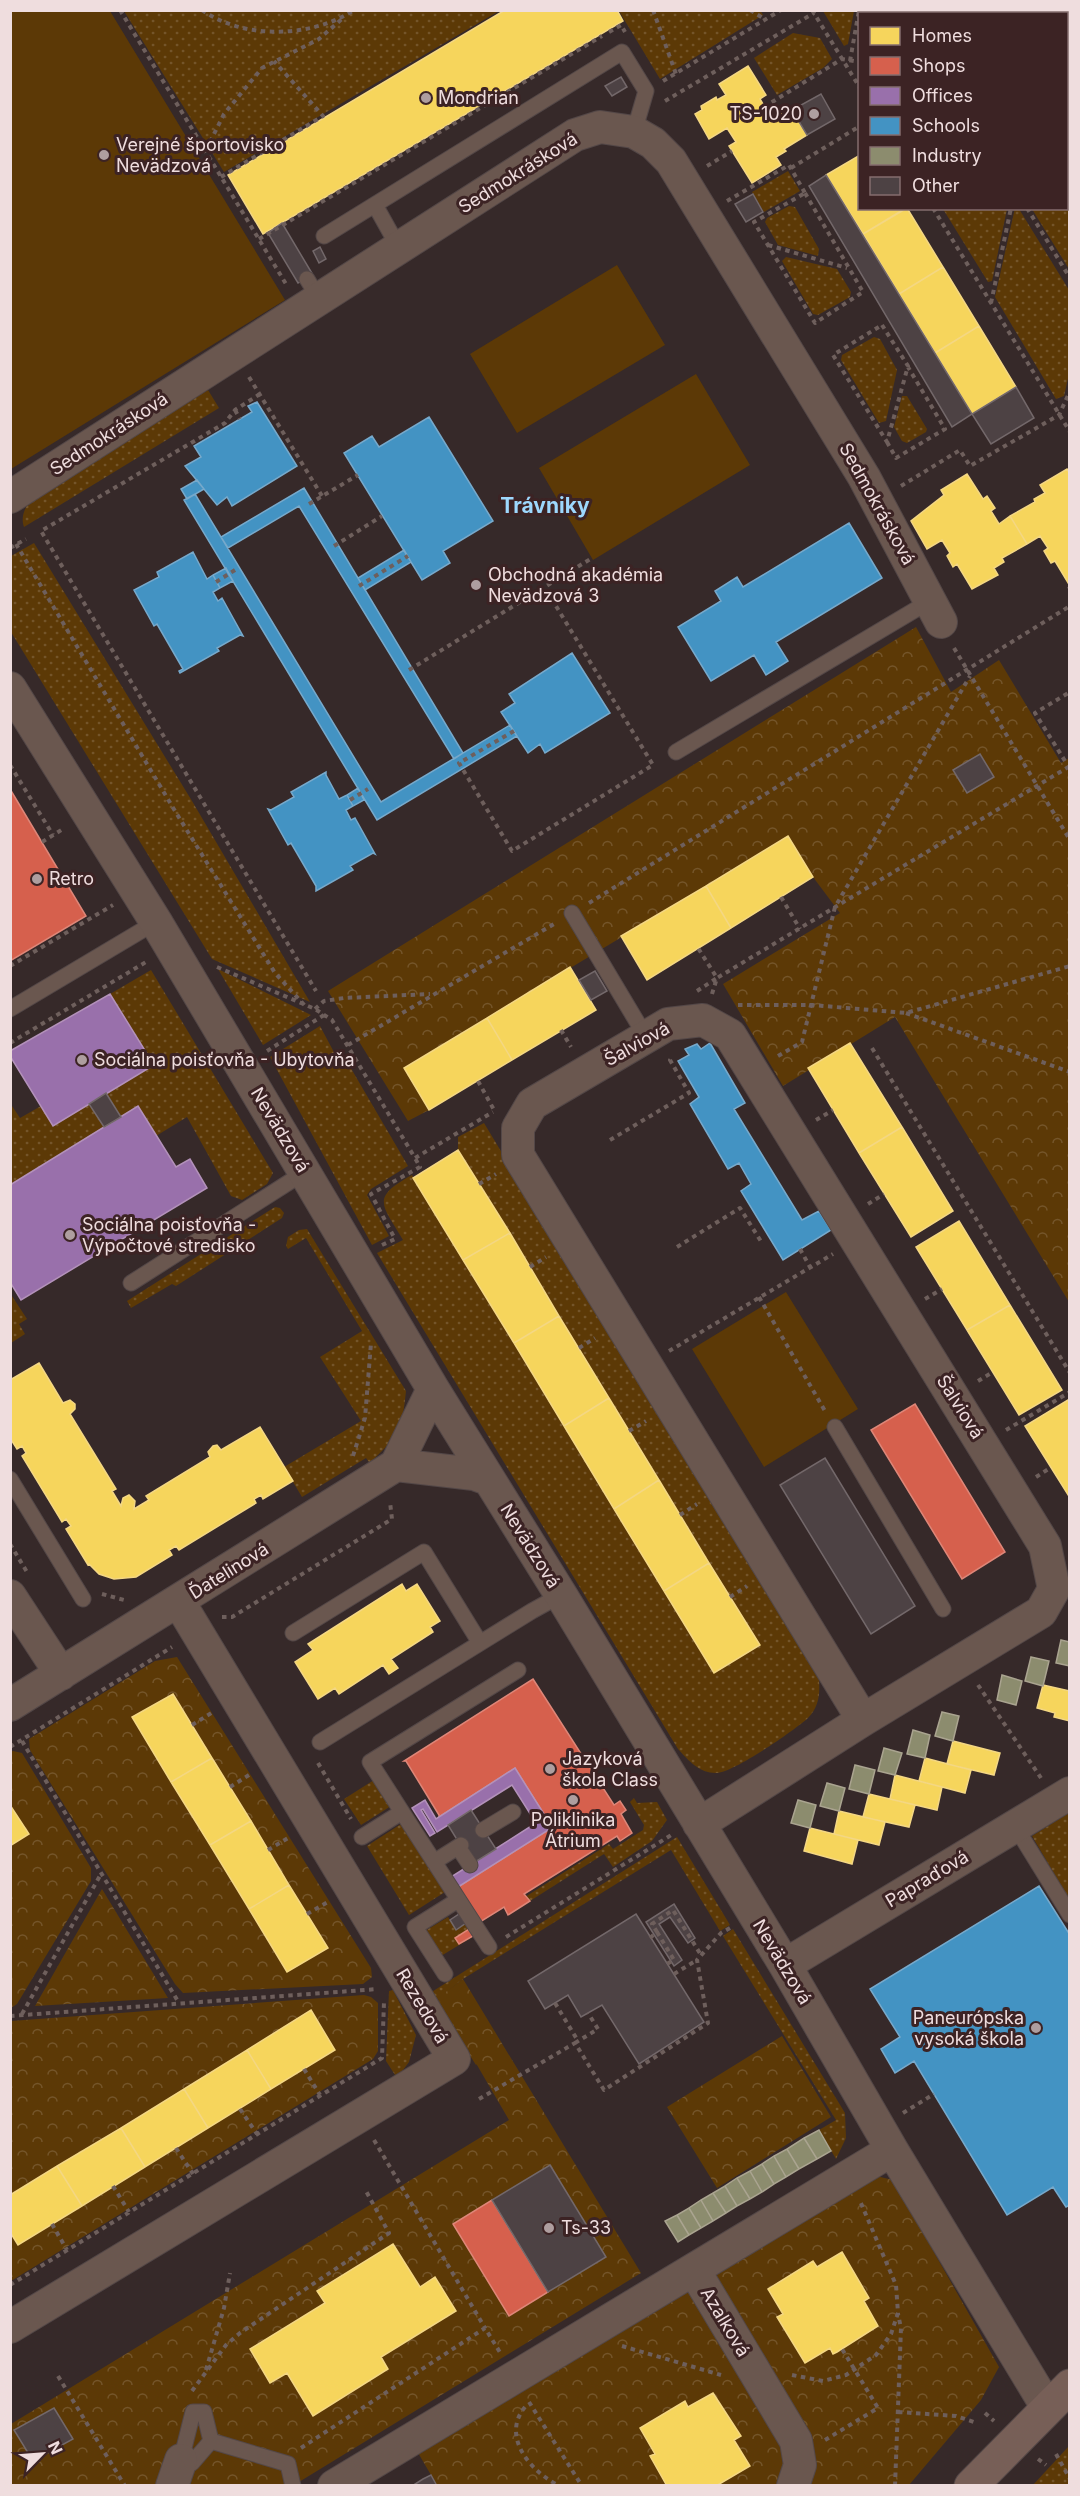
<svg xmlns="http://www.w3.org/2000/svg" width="1080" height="2496" font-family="Inter,sans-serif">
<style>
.grass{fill:url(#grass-dots)}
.park{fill:url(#park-crowns)}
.pitch{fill:#5c3906}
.homes{fill:#f6d55c;stroke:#f4d783;stroke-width:1.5}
.shops{fill:#d6604d;stroke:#de8678;stroke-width:1.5}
.offices{fill:#9970ab;stroke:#b391ba;stroke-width:1.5}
.schools{fill:#4393c3;stroke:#77a9cb;stroke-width:1.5}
.industry{fill:#8c8c6e;stroke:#aaa490;stroke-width:1.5}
.building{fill:#4d4244;stroke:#73686a;stroke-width:1.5}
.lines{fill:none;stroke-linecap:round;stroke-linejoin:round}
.lane-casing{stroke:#534747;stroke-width:17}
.street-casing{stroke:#534747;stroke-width:34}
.secondary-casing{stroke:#534747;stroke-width:35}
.path{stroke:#6e5f5c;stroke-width:4;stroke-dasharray:4.5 4.5;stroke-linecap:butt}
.lane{stroke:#6a574f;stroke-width:15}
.street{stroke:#6a574f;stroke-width:32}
.secondary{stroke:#775f57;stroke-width:33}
.poi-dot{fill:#ae9e9f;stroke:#3c2324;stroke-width:2}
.labels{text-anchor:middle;stroke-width:6;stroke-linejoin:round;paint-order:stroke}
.poi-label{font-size:18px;fill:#efddde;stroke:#3c2324;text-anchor:start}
.street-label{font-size:18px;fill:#efddde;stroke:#3c2324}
.quarter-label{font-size:21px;font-weight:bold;fill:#9dd8fd;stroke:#3c2324}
</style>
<defs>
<pattern id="grass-dots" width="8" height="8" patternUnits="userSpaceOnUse" patternTransform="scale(1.5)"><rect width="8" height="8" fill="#5c3906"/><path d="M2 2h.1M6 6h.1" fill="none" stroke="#74552a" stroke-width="1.8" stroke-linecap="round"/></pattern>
<pattern id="park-crowns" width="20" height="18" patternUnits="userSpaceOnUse" patternTransform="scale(1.5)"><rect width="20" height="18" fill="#5c3906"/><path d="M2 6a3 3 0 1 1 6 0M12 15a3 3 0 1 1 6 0" fill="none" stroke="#74552a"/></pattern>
</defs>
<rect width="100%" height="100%" fill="#362929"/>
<path class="grass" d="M760,10L763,15L660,79L619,11Z
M124,11H499L224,172Z
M823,11H854L848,44L844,46Z
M1039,11H1069V269L1032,209L1066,208V14L1034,13Z
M793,33L820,38L832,59L823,68L777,95L754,58Z
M788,171L800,191L764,212L752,192Z
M789,206L795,207L819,249L818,256L778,245L765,222L767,218Z
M1015,208L1019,209L1069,290V374L1064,396L1056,399L995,297Z
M943,209H1007L992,281L988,282Z
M786,257L837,269L851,292L850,297L818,315L813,314L782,261Z
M874,337L880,339L897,370L886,421L879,423L841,360L842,355Z
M208,390L219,408L24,527C20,515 26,507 32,497Z
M902,396H907L927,429L926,432L907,443L902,441L894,427Z
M34,543L192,801L310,1002L212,959L11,632V556Z
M218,969L311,1015L263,1045Z
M151,970L273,1173L267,1184L242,1200L231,1196L187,1117L156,1136L138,1106L11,1185L10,1103L20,1118L41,1106L53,1126L153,1065L110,994Z
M320,1026L336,1056L342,1053L408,1166L371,1189L367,1195L389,1236L372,1245L270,1057Z
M484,1123L819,1680C820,1694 819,1707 808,1718C795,1730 733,1773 716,1773C699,1773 689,1761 678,1749L377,1253L403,1240C382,1204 370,1198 412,1175L714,1673L759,1646L458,1150V1137Z
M275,1207L280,1208L284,1213L282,1218L176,1286L172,1284L131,1308L127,1301Z
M307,1229L406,1391C402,1429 399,1435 372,1461L369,1462L366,1458L302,1497L284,1467L361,1421L320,1357L362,1331L306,1238L288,1249L286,1246L288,1237L299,1230Z
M10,1293L27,1319L19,1324L25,1334L11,1343Z
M374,1780L391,1806L361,1825L344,1799Z
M634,1798L637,1803L657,1802L667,1820L652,1841L613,1867L604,1854L530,1901L529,1899L527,1900L525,1897L609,1844L613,1849L643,1830L644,1825L630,1802Z
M1069,1813V1899L1032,1836Z
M401,1824L445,1892L409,1915L367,1846Z
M677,1837L730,1925L720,1931L671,1850L463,1979L439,1998L478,2063L476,2065L430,1993Z
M448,1917L456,1929L466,1923L474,1936L441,1956L425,1931Z
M733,1929L845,2113L846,2138L836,2159L819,2130L836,2120L723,1936Z
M393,1990L416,2035L409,2062L397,2078L386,2061L389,1991Z
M1069,2446V2485H1033Z"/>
<path class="park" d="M916,627L951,692L999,660L1061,763L1069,758V1302L895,1017L783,1086L723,984L840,913L813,877L788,837L404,1068L429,1110L408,1121L328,991Z
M177,1657L371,1968L372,1977L363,1984L183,1993L175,1984L30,1750L29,1739L155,1661Z
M13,1751L22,1753L91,1868V1881L17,2004L11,2008L10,1752Z
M102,1889L168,1998L35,2006Z
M463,1979L641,2273L294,2485L11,2486V2424L509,2120L438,1998Z
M364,1995L371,1997L378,2003V2051L373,2059L11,2281V2021Z
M782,2036L831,2117L717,2188L667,2107Z
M876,2176L893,2180L999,2367L981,2400L909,2485L412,2486L431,2475L417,2451Z"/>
<path class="pitch" d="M11,10L110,11L285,300L11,469Z
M617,265L665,345L517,433L470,354Z
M696,374L750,465L593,560L539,468Z
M786,1292L858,1409L764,1467L692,1349Z"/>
<path class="homes" d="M505,10H617L623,21L263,234L228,175Z
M1066,27L1070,32V113L1066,115Z
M748,66L766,95L760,99L766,109L770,106L776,116L790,107L807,135L784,149L786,151L776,157L781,165L752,183L729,146L736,142L727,128L709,139L695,114L702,110L701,106L716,97L717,100L726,95L719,84Z
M860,155V208H906L863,234L826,175Z
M907,208L943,267L899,294L863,234Z
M943,267L979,326L935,353L899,294Z
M979,326L1016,387L972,414L935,353Z
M1067,469L1070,474V586L1055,561L1051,563L1044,551L1048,548L1040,536L1027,544L1010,516L1035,502L1034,499L1045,493L1040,485Z
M967,474L983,499L987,496L995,508L991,511L999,524L1010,516L1027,544L1002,558L1004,562L994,568L998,575L972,589L957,564L953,567L947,556L950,553L942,540L927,549L911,521L944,495L941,490Z
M788,836L813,877L731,928L706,886Z
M706,886L731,928L647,980L621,936Z
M570,967L596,1010L512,1060L487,1018Z
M487,1018L512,1060L429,1110L404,1068Z
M850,1043L902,1127L859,1153L808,1068Z
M902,1127L953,1211L911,1237L859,1153Z
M458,1150L510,1233L463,1260L413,1178Z
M959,1221L1010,1305L967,1330L916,1247Z
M510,1233L559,1316L514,1343L463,1260Z
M1010,1305L1062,1390L1019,1415L967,1330Z
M559,1316L609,1398L564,1426L514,1343Z
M39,1363L63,1403L70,1400L75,1404V1409L70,1414L116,1489L112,1491L121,1506L123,1498L129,1495L135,1501L134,1509L149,1500L146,1496L210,1457L208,1452L213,1446L217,1445L221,1450L260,1427L293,1481L263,1499L261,1495L254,1499L256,1503L179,1550L176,1546L169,1550L172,1555L136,1577L114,1579L99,1574L89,1564L88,1565L66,1529L71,1526L66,1519L62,1522L22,1456L26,1453L22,1446L17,1449L10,1438V1380Z
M609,1398L659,1480L614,1509L564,1426Z
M1068,1400L1070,1402V1498L1025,1426Z
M659,1480L709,1563L664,1591L614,1509Z
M709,1563L760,1645L714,1673L664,1591Z
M402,1584L406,1591L417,1584L440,1621L430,1627L433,1632L391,1659L398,1668L389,1674L383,1665L339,1694L335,1688L318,1699L295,1662L313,1650L308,1644Z
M1043,1685L1070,1691V1721L1054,1717L1055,1713L1037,1708Z
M173,1694L212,1758L171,1782L132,1717Z
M953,1741L1000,1753L994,1775L947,1764Z
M212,1758L251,1821L210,1845L171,1782Z
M925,1758L971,1770L965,1793L919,1781Z
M895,1775L942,1787L937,1810L890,1799Z
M869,1794L915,1805L909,1827L863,1817Z
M10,1805L29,1834L10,1846Z
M839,1811L885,1822L879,1845L834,1834Z
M251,1821L289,1885L249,1909L210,1845Z
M810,1828L858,1840L852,1864L804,1851Z
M289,1885L328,1948L287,1972L249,1909Z
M311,2010L335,2050L271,2089L247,2050Z
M247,2050L271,2089L208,2128L184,2089Z
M184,2089L208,2128L145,2167L121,2128Z
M121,2128L145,2167L82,2206L57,2166Z
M57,2166L82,2206L18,2245L10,2232V2195Z
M393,2244L420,2287L435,2277L456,2311L381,2357L388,2369L313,2416L287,2373L270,2383L250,2349L325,2303L317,2291Z
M842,2252L869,2298L864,2301L878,2326L837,2352L833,2354L830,2348L805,2363L777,2317L783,2314L768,2289L813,2261L817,2267Z
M713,2393L741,2436L734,2440L750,2466L716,2486H667L650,2456L655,2454L640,2428L685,2401L688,2407Z"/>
<path class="shops" d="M10,789L86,916L10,961Z
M915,1404L1005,1552L962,1579L871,1430Z
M533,1679L614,1805L620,1801L626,1810L621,1814L632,1833L620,1841L617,1836L524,1894L530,1901L508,1915L504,1907L480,1922L458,1887L561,1822L556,1814L547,1819L515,1768L439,1817V1815L406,1761H404Z
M469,1929L473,1936L459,1944L455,1938Z
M492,2200L548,2292L509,2316L453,2224Z"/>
<path class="offices" d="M110,994L154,1065L53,1126L10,1056V1051Z
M138,1106L176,1167L190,1159L207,1188L21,1300L10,1282V1185Z
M515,1768L547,1819L556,1814L561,1822L458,1887L451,1877L536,1823L512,1785L437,1832L423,1809L421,1810L435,1833L430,1836L412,1808L425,1800L436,1819Z"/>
<path class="schools" d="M257,402L297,466L232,506L227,497L217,505L185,466L201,457L194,446L252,412L248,406Z
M429,417L493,521L443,551L450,563L422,580L344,453L372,436L379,447Z
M197,480L204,489L187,499L181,489Z
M304,488L463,753L454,759L299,506L228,548L221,537Z
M195,494L381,802L510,725L517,736L377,820L184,500Z
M849,523L882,578L776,642L788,661L766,675L754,655L711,681L678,627L721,601L715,591L737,577L743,587Z
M404,550L411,562L365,590L358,578Z
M193,552L207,579L213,575L220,588L213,592L218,601L222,598L243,636L240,635L217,648L219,651L180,673L179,671L183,669L157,624L154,626L134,590L159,577L157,572Z
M226,568L233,581L220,588L213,575Z
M572,653L610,713L545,753L540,744L528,753L501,712L515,703L509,694Z
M326,772V775L339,799L347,795L353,806L346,810L351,820L355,818L375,854L373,853L350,866L353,870L316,891V886L291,843L288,845L268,809L271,810L294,797L291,792Z
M358,788L364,800L353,806L347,795Z
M710,1043L745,1103L734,1109L802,1220L819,1211L831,1230L783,1260L741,1191L751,1184L739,1163L728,1169L690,1104L699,1097L678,1061L689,1055L685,1049L697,1044L701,1049Z
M1039,1886L1070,1935V2205L1066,2207L1053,2187L1007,2215L914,2061L895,2073L881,2049L900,2037L870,1989Z"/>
<path class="industry" d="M1061,1640L1070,1642V1666L1056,1663Z
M1031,1657L1049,1661L1043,1686L1025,1681Z
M1002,1675L1022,1681L1016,1705L997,1700Z
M942,1712L959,1716L953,1741L935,1736Z
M913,1730L930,1735L925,1758L907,1754Z
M884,1748L902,1753L895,1775L878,1771Z
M855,1765L875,1770L869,1794L849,1789Z
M827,1783L845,1788L839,1811L820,1806Z
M798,1800L816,1805L810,1828L791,1823Z
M819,2130L831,2151L817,2159L804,2138Z
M804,2138L817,2159L799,2169L787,2149Z
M787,2149L799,2169L786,2177L774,2156Z
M774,2156L786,2177L774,2184L762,2164Z
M762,2164L774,2184L762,2192L750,2171Z
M750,2171L762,2192L750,2199L737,2178Z
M737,2178L750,2199L737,2206L725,2186Z
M725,2186L737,2206L726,2213L713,2193Z
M713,2193L726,2213L713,2221L701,2200Z
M701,2200L713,2221L701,2228L689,2208Z
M689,2208L701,2228L689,2235L677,2215Z
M677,2215L689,2235L678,2242L665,2221Z"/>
<path class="building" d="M621,77L627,87L612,96L605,86Z
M821,94L835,119L807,135L792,110Z
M826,175L972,414L952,427L809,186Z
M753,194L763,212L746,222L735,204Z
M282,223L313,275L298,283L268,233Z
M320,247L326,259L319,263L313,251Z
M1016,387L1034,418L991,444L972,414Z
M980,754L994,777L967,793L953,770Z
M595,971L607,991L591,1000L579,980Z
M106,1093L121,1117L104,1127L89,1104Z
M825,1458L915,1606L871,1634L780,1485Z
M471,1810L496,1849L472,1864L448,1825Z
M674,1904L695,1938L688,1943L670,1917L659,1924L682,1960L674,1966L646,1922Z
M459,1914L466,1923L456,1930L450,1920Z
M636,1914L704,2022L639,2064L602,2005L581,2017L568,1995L545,2009L528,1981Z
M550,2165L606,2257L548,2292L492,2200Z
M54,2408L73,2439L33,2461L14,2430Z
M431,2475L437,2486H412L423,2479Z"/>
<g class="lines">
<defs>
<path id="lane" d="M375,205L399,248
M324,236L622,52L646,91L634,132
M307,279L319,299
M676,752L930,601
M572,913L646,1037
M10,1009L156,922
M131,1283L305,1172
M835,1427L943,1609
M10,1479L83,1599
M293,1633L424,1552L480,1643
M320,1742L532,1611L561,1595
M402,1812L370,1762L518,1670
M1015,1826L1070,1915
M483,1830L513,1812
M362,1837L402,1812L489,1947
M458,1847L470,1865
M434,1862L461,1845
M445,1974L415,1927L458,1900
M211,2441L192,2463L181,2460L193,2412H204L211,2441L288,2464L293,2486"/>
<path id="street" d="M10,497L575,135L600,127L634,132L653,143L671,161L864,477L941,622
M10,688L156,922L433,1389L561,1595L785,1965L892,2150L1047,2407
M396,1465L474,1474L488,1479
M10,1596L61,1674
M10,1705L396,1465L433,1389
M699,1824L863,1720L1041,1612L1054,1589L1045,1546L730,1035L703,1020L668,1024L532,1104L518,1128V1155L863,1720
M785,1965L1070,1793
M694,2270L796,2441L800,2465L793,2486
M10,2327L454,2059L179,1602
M172,2486L181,2460
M334,2486L892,2150"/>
<path id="secondary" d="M971,2486L1070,2386"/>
</defs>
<use href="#lane" class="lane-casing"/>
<use href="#street" class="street-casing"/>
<use href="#secondary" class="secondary-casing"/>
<path class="path" d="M120,10L286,284
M202,10C244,40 312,38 354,10
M653,10L676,74
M750,10L766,20
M812,10L860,88
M905,10L907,14
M959,14L960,10
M1025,14L1029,10
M609,32L621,25L625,32
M850,61L859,10
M663,81L781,10
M665,101L814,13
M764,107L842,59L860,62
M206,150L224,114L262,68L319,39L343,18
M707,166L732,151
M791,168L860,126
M221,177L323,116L274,61
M805,193L863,292L815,323L754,222Z
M727,201L789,165L805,193
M933,208L1070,432
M1027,208L1070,278
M259,239L602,36
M768,245L847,268
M991,303L1011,208
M882,325L908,366L887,442L833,355Z
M249,377L322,496
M260,394L235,410L225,423L41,531L316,991
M235,410L240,419
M887,442L896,458L945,429L908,367
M901,486L960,450L970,466L1059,415L1070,391
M309,504L358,475
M16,544L175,811L275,973L307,1008
M334,546L382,516
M10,548L26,539
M216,582L235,570
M359,586L408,556
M1068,589L1070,588
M954,648L1070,840
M409,670L592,558
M514,731L459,763L512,851L653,765L545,588
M1065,761L1035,713L1070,692
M10,765L53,835
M350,800L368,789
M42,842L63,829
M781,897L800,929
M589,903L1070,606
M10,966L113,905
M217,967L315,1009L332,1020L415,1158L493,1112
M697,991L717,978L698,948
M712,994L717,978L1070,766
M738,1005H812L906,1013L1070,966
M315,1009L324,1001L344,998L430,994
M906,1013L1070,1072
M561,1030L571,1047
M10,1043L146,962
M348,1045L554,924
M872,1048L1070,1373
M267,1051L324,1015
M778,1056L802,1042L835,907L970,676
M478,1081L494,1110
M816,1120L833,1110
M610,1140L689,1093L670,1060L672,1058
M479,1184L496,1174
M868,1204L884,1194
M382,1245L395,1239L371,1194L420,1167L415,1158
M677,1247L740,1208L762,1243
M800,1249L810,1267
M530,1267L546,1257
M759,1297L825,1411
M925,1299L942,1289
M579,1348L595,1338
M669,1351L833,1254
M978,1381L993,1372
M1006,1430L1070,1392
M629,1431L646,1421
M353,1456L365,1418L371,1343
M1036,1477L1050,1468
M680,1515L697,1504
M10,1544L27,1572
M102,1594L124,1600
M730,1597L747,1586
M222,1617H232L392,1519L390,1502
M978,1685L1041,1778
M192,1725L213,1712
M22,1741L179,2003
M10,1747L172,1647
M318,1763L351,1819
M230,1787L249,1775
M268,1850L288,1838
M307,1914L328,1902
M657,1932L674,1960L667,1964
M506,1937L673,1834
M650,1938L657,1932L652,1924L673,1910L701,1955
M674,1974L697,1960
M555,2003L578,2041
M22,2014L101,1874
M10,2016L378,1989
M575,2043L598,2029L588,2013
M304,2069L320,2095
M479,2099L575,2043L604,2090L708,2023L697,1960L721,1933L730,1928
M240,2109L257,2134
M903,2113L934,2094
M374,2140L485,2328
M176,2148L193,2174
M113,2186L129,2212
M52,2224L67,2250
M10,2285L382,2058L384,2002
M622,2346L721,2375
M206,2370L224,2308L230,2273
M792,2375L823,2381L846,2375L876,2355L891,2334L898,2313L896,2285L860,2201
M58,2376L125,2486
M192,2391L226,2345L240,2333L389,2233L366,2191
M529,2402L582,2486
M525,2407C500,2437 532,2473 560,2486
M898,2412L956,2416L977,2423
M985,2413L994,2421
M825,2440L878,2408L842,2349
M301,2448L485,2328L501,2354
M1056,2454L1070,2479
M1038,2459L1046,2465
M895,2486L901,2328L898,2314"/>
<use href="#lane" class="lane"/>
<use href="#street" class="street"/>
<use href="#secondary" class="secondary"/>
</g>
<g class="poi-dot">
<circle cx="426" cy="98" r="6"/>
<circle cx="814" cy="114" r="6"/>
<circle cx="104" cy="155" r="6"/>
<circle cx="476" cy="585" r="6"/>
<circle cx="37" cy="879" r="6"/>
<circle cx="82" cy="1060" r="6"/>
<circle cx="70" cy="1235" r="6"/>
<circle cx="550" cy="1769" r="6"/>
<circle cx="573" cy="1800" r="6"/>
<circle cx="1036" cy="2028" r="6"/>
<circle cx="549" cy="2228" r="6"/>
</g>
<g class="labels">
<g class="poi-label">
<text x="438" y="104">Mondrian</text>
<text x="802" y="120" text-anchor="end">TS-1020</text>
<text x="116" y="151">Verejné športovisko<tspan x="116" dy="21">Nevädzová</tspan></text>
<text x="488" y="581">Obchodná akadémia<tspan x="488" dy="21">Nevädzová 3</tspan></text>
<text x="49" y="885">Retro</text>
<text x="94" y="1066">Sociálna poisťovňa - Ubytovňa</text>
<text x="82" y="1231">Sociálna poisťovňa -<tspan x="82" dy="21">Výpočtové stredisko</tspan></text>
<text x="562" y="1765">Jazyková<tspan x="562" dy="21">škola Class</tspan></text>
<text x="573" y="1826" text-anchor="middle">Poliklinika<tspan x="573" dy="21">Átrium</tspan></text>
<text x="1024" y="2024" text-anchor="end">Paneurópska<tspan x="1024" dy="21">vysoká škola</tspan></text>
<text x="561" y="2234">Ts-33</text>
</g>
<g class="street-label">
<text transform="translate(518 173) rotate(-32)" y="6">Sedmokrásková</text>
<text transform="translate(109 434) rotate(-33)" y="6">Sedmokrásková</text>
<text transform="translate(877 504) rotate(61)" y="6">Sedmokrásková</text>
<text transform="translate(637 1044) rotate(-29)" y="6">Šalviová</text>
<text transform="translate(280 1130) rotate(59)" y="6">Nevädzová</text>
<text transform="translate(960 1407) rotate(58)" y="6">Šalviová</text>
<text transform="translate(530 1546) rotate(58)" y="6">Nevädzová</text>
<text transform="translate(229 1571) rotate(-32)" y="6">Ďatelinová</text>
<text transform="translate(927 1879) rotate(-31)" y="6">Papraďová</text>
<text transform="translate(782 1962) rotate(59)" y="6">Nevädzová</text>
<text transform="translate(422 2006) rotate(59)" y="6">Rezedová</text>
<text transform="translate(725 2322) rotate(59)" y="6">Azalková</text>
</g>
<g class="quarter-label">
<text x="545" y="513">Trávniky</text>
</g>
</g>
<rect width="1080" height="2496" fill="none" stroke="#efddde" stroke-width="24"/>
<rect x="858" y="12" width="210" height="198" fill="#3c2324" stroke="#846d6e" stroke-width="1.5"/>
<rect x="870" y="27" width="30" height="18" fill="#f6d55c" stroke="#846d6e" stroke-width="1.5"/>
<text x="912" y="42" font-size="18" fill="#efddde">Homes</text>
<rect x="870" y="57" width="30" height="18" fill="#d6604d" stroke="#846d6e" stroke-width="1.5"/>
<text x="912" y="72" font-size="18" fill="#efddde">Shops</text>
<rect x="870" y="87" width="30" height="18" fill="#9970ab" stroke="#846d6e" stroke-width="1.5"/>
<text x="912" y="102" font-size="18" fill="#efddde">Offices</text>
<rect x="870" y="117" width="30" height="18" fill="#4393c3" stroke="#846d6e" stroke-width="1.5"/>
<text x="912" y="132" font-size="18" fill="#efddde">Schools</text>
<rect x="870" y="147" width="30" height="18" fill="#8c8c6e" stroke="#846d6e" stroke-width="1.5"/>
<text x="912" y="162" font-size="18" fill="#efddde">Industry</text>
<rect x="870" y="177" width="30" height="18" fill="#4d4244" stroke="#846d6e" stroke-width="1.5"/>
<text x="912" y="192" font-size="18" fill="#efddde">Other</text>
<g transform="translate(42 2454) rotate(65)" stroke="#3c2324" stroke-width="4.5" paint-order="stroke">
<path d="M0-4.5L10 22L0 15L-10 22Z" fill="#efddde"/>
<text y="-9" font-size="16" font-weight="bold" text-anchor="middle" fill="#efddde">N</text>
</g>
</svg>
